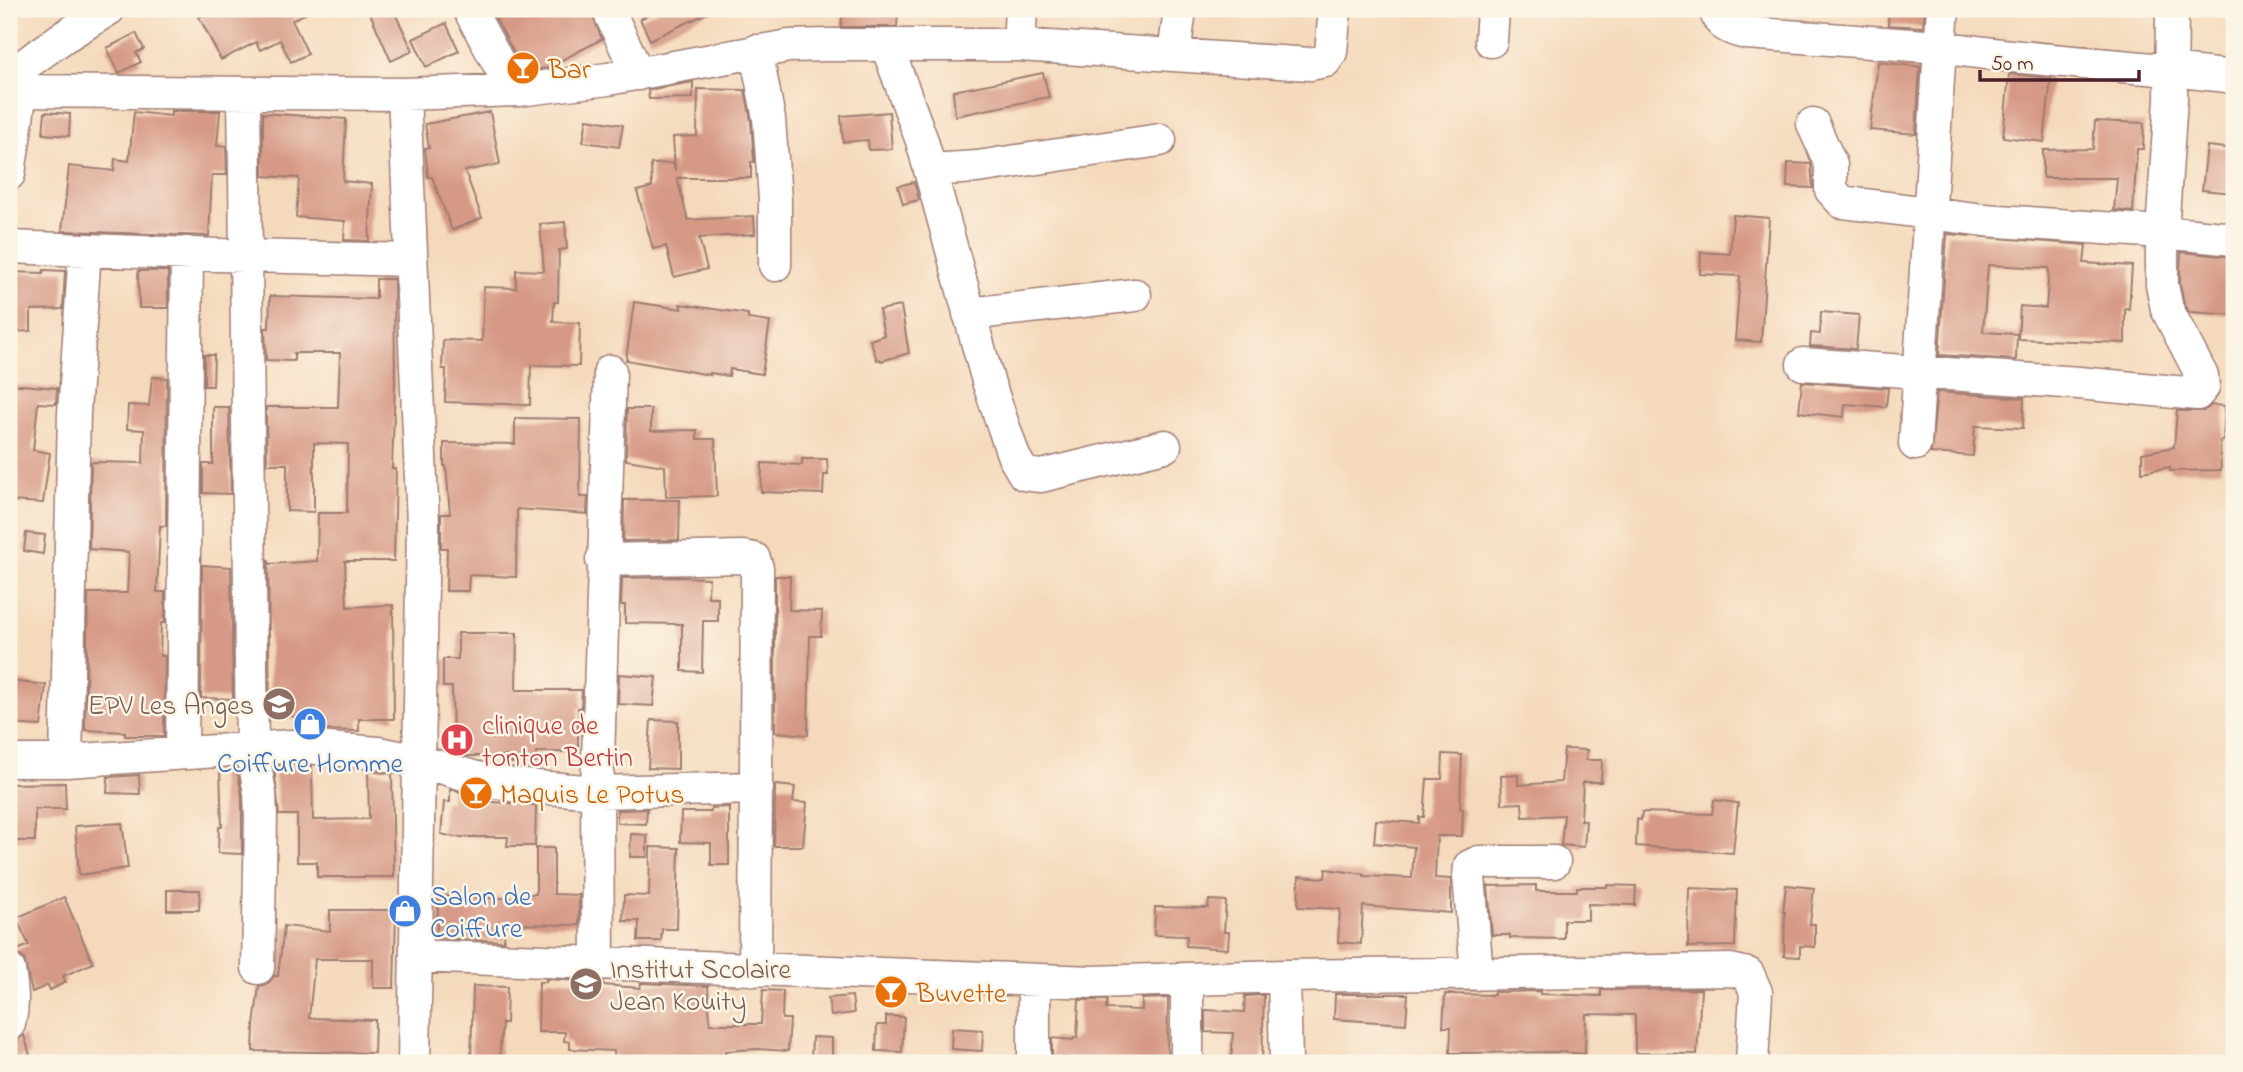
<svg xmlns="http://www.w3.org/2000/svg" width="2243" height="1072" font-family="'Indie Flower',sans-serif">
<style>
.building{fill:#d69985}
.lines{fill:none;stroke-linecap:round;stroke-linejoin:round}
.minor-casing{stroke:#9f7c73;stroke-width:35}
.minor{stroke:#fff;stroke-width:32}
.labels{text-anchor:middle;stroke-width:5;stroke-linejoin:round;paint-order:stroke}
.food-label{font-size:28px;fill:#c56008;stroke:#fcf5e5;text-anchor:start}
.education-label{font-size:28px;fill:#785e54;stroke:#fcf5e5;text-anchor:end}
.health-label{font-size:28px;fill:#be3a42;stroke:#fcf5e5;text-anchor:start}
.shop-label{font-size:28px;fill:#366cbe;stroke:#fcf5e5}
</style>
<rect width="100%" height="100%" fill="#fcf5e5"/>
<filter id="ink" filterUnits="userSpaceOnUse"><feTurbulence type="fractalNoise" baseFrequency=".0143" numOctaves="2"/><feDisplacementMap in="SourceGraphic" scale="14" xChannelSelector="R" yChannelSelector="G"/><feConvolveMatrix kernelMatrix="1 2 1 2 8 2 1 2 1" color-interpolation-filters="sRGB"/></filter>
<filter id="wash" filterUnits="userSpaceOnUse"><feTurbulence type="fractalNoise" baseFrequency=".00686" numOctaves="4" result="noise"/><feDisplacementMap in="SourceGraphic" scale="28" xChannelSelector="R" yChannelSelector="G"/><feGaussianBlur stdDeviation="1.57" result="paint"/><feColorMatrix in="noise" values="0 0 0 0 0 0 0 0 0 0 0 0 0 0 0 0 0 1.4 0 .05"/><feComposite in="paint" operator="in"/></filter>
<g filter="url(#wash)">
<rect width="100%" height="100%" fill="#f4d9bb"/>
<g id="blocks">
<path class="building" d="M215,9H315L292,20L308,54L291,62L280,40L260,50L256,42L221,60L199,17Z
M368,9H393L413,51L391,61Z
M502,9H590L602,39L547,68L524,71L493,14Z
M661,9H716L650,40L640,19Z
M843,9H898L897,27H841Z
M1889,9H1925L1923,27L1888,25Z
M446,23L459,51L426,67L413,39Z
M136,33L144,49L136,53L141,62L119,73L107,48Z
M1878,62L1920,67L1916,134L1870,130Z
M1043,73L1049,97L955,116L953,91Z
M2009,74L2051,78L2044,142L2003,137Z
M693,82V98L649,99L648,90Z
M698,89L745,90L751,121L754,162H751V178H677L688,220L754,216L755,234L699,238L707,269L674,277L666,246L653,249L637,191L652,187L651,164L673,163L675,171L673,137L697,136Z
M171,111H220L217,146H226L227,175H212L209,236L62,231L69,166L114,171L115,159L129,161L134,112L171,116Z
M45,112L70,114L69,136L43,134Z
M490,112L500,164L465,171L482,218L452,230L432,177H428L425,148H429L425,124Z
M889,112L892,149L869,150L868,140L843,142L841,116Z
M263,113L346,119L343,181L372,184L369,241L344,240L345,221L296,217L299,178L263,176Z
M587,119L623,125L619,147L583,142Z
M2095,121L2144,123L2143,149H2137L2133,212L2114,210L2117,178H2043V150L2093,149Z
M2207,146L2234,149V193L2202,190Z
M1788,163L1811,164L1813,188L1787,187Z
M914,182L919,200L903,204L898,186Z
M1733,215L1769,218L1761,342L1735,340L1740,276L1700,274L1701,252L1730,254Z
M565,222L567,249L559,250L558,302H554L553,322L580,323L579,366L531,365L530,405L445,402L446,369H442L443,340L482,341L484,287L516,288V270L544,271L540,224Z
M1947,234L2086,245L2084,263L2132,266L2129,309L2125,308V343L2018,339L2020,306L2046,308L2049,268L1988,265L1983,332L2017,334L2016,360L1939,355Z
M2181,252L2234,257V315L2189,312L2184,303L2180,283Z
M44,270L65,271L63,309L31,310V331L9,332V272L43,273Z
M138,271H168V308H139Z
M376,279H394L395,383L392,469H396L394,561H345L347,607L393,605L394,719H359V731L320,730V717L270,716L268,560L270,564L317,561L318,513H347L348,444L314,443V512L287,511V464H267L266,407H338L340,353H294V361L266,360L265,328H269L270,296L376,299Z
M634,302L682,309L680,304L748,314V319L770,322L762,374L730,369L729,376L710,373V375L626,360Z
M901,306L909,353L881,361L880,359L877,360L870,340L884,335L879,310Z
M1821,312L1859,315L1856,349L1810,346L1811,333L1820,334Z
M204,355H214L213,386H204Z
M152,377L167,378L166,526H160L157,592H165V623H161L160,656H165L164,736H125V732L85,730L88,593H127L129,552L89,549L91,462L143,463L144,430L127,429L128,405L149,406Z
M1802,382L1888,388L1886,407L1845,404L1844,417L1799,412Z
M9,384L57,388L56,404L38,403L33,450L50,453L43,503L9,501V458L12,436L9,435Z
M1937,392L2024,398L2023,428L1975,426L1973,456L1931,453Z
M2212,405L2225,406L2223,441H2220L2221,470L2170,471V467L2142,472V453L2174,447L2177,411H2203Z
M213,407H229L231,494L203,493V464H213Z
M627,409H651V431L697,430V439H715L717,496L666,497L665,466L626,460Z
M515,418L581,419L580,497H588L587,514L517,509L516,577L469,575L468,591H446L447,548H441V514H450L446,466H444V443L515,444Z
M802,459H827L828,475H824L823,494L761,492L762,463L802,465Z
M624,500H680L679,540L623,541Z
M26,533L45,535L43,554L24,551Z
M202,565L231,567L233,699L201,698Z
M775,576H790L789,610L822,611L821,636H810L808,735L775,732Z
M679,577L709,578L708,597H718V621H703L702,672L682,671V624L625,623V605H621L622,578Z
M458,633H517L516,690H582L581,708H578V752H536V763H511V756H466L453,752L452,687H443V659H458Z
M619,674L656,677L653,706L618,704Z
M9,681L46,685L41,726L9,724Z
M651,720L678,721V769L648,768Z
M1564,749L1587,750L1586,760H1602L1601,782H1583L1581,820L1586,821L1584,847L1561,845L1564,815L1523,817L1522,803L1502,804L1501,776L1518,775V785L1561,782Z
M1443,754L1462,755L1460,808L1463,809L1462,836H1437L1435,878L1451,879V913L1363,906L1361,944L1338,942L1340,909L1298,907L1299,876L1325,878L1326,869L1364,874V876L1412,878L1414,847L1374,843L1376,820L1419,823V817H1424L1427,779H1442Z
M292,764L312,766L313,820L369,819L368,771L392,774L394,877H317V862H297V815H279L274,766Z
M237,769L242,795V854L218,853L219,827H222L220,770Z
M139,775L140,794L107,793L108,777Z
M65,783L66,809H35V841H15V827L9,828V784Z
M775,785L795,787L793,802L807,803L803,846H774Z
M450,789L478,797V801L536,805L535,846H507L508,837H454L441,834L444,802H450Z
M1714,800L1738,803L1733,853L1636,846L1637,819L1641,820L1642,812L1712,814Z
M729,807V865H711V843L680,842L681,812H711V808Z
M647,809L646,824L617,823V810Z
M122,823L128,868L79,875L75,826Z
M631,834L647,835V857H630Z
M650,847L679,848L677,929H662L661,941H638L639,921H623L624,895L649,896Z
M536,848H554V894L579,895V925L505,924L504,941L436,938L439,896L526,899V894H536Z
M1536,885V891H1577V887H1607V885L1636,886L1635,905L1588,904V920H1564V939L1510,938V935H1492L1488,886Z
M1786,885L1814,888L1810,924H1815V947L1800,946V957L1784,956L1785,912H1783Z
M1689,888L1737,890L1735,946L1688,947Z
M167,890H200L199,910H167Z
M64,897L93,963L63,976L66,982L50,990L48,985L32,992L24,959L13,952L29,945L16,918Z
M1209,900L1226,901L1224,932H1229L1228,949L1186,946L1187,936L1154,935L1155,907L1208,908Z
M330,910H396L394,988H373V959H315L309,1018L375,1020L374,1053L253,1051L254,1025L259,986L267,984L274,976H278L284,926L330,931Z
M546,979L603,982V985L640,988L641,983L708,986L710,1024H761L763,990L783,991L782,1019H790L788,1051L757,1049L725,1051V1063H615L614,1051L570,1049V1042L564,1041L565,1032H538L539,982H546Z
M473,986L507,987L506,1023H502L499,1063H471Z
M1701,989L1697,1054L1635,1053V1015L1586,1014L1585,1054L1560,1052L1450,1053L1451,1027H1443L1445,994L1494,995V992L1540,991V994L1601,996V990Z
M1335,994H1408L1406,1024L1334,1019Z
M1264,995L1262,1063H1231L1233,1033L1205,1032V1010L1244,1012L1245,996Z
M852,996L854,1013L831,1016L828,998Z
M1168,998L1167,1063H1072V1058L1052,1057V1038L1073,1040L1074,1037L1077,1038L1079,1000H1107L1106,1009L1142,1010V999Z
M886,1016L904,1017L902,1052L876,1051L877,1025H886Z
M952,1028L983,1030L982,1051L951,1049Z
M24,1035L30,1055L9,1061V1042L15,1041Z
M812,1037L832,1038V1063H811Z"/>
</g>
</g>
<g filter="url(#ink)">
<use href="#blocks" fill-opacity="0" stroke="#9f7c73" stroke-width="2"/>
<g class="lines">
<defs>
<path id="minor" d="M469,9L513,90
M608,9L638,74
M1716,9C1717,25 1732,30 1746,33L1940,47L1915,444
M1943,9L1940,47C2038,62 2136,65 2234,77
M1491,41L1493,9
M1019,45L1021,9
M887,46L922,141L988,381L1014,457L1024,474L1041,476L1165,446
M756,51L769,119L775,199V265
M1174,55L1180,9
M9,76L62,38L109,9
M9,91L404,94L519,90L608,79L789,46L830,45H1019L1310,64L1325,61L1331,52L1335,9
M244,93L252,749L260,793L261,817L258,968
M404,94L423,524L414,1063
M1813,124L1831,165V190L1842,202L1984,220L2162,232L2171,99L2172,9
M930,170L977,167L1160,140
M9,174L21,91
M9,247L245,256L411,260
M969,314L1135,295
M1803,364L2079,383L2197,394L2203,387L2202,376L2167,309L2162,285V232L2234,239
M602,560L743,557L754,559L757,568L755,970
M182,753L187,253
M9,761H66L292,746L378,753L419,761L477,778L512,785L597,792L757,788
M66,761L74,413L85,250
M416,956L1093,982L1284,976L1731,970L1748,974L1756,992L1752,1063
M598,964L597,792L610,371
M9,970C12,989 14,1005 9,1024
M1477,974L1469,876L1470,866L1479,862H1554
M1284,976L1286,1063
M1187,980V1063
M1034,982V1063"/>
</defs>
<use href="#minor" class="minor-casing"/>
<use href="#minor" class="minor"/>
</g>
</g>
<defs>
<symbol id="bar-disc" viewBox="-11 -11 22 22"><circle r="9.5" fill="#e8710a" stroke="#fcf5e5"/><path d="M-6-5H6L.8 .8V4.5H3.5V6h-7V4.5H-.8V.8Z" fill="#fff"/></symbol>
<symbol id="school-disc" viewBox="-11 -11 22 22"><circle r="9.5" fill="#8d6e63" stroke="#fcf5e5"/><path d="M0-5L7-2L0 1L-7-2ZM-4 1L0 2.5L4 1V4Q0 6-4 4Z" fill="#fff"/></symbol>
<symbol id="shop-disc" viewBox="-11 -11 22 22"><circle r="9.5" fill="#3f7fe0" stroke="#fcf5e5"/><path d="M-5-2.5h2.3a2.7 3.5 0 0 1 5.4 0H5L5.5 6h-11ZM-1.5-2.5h3a1.5 2.3 0 0 0-3 0Z" fill="#fff"/></symbol>
<symbol id="hospital-disc" viewBox="-11 -11 22 22"><circle r="9.5" fill="#e0444e" stroke="#fcf5e5"/><path d="M-5-5h3v3.5h4V-5h3V5h-3V1.5h-4V5h-3Z" fill="#fff"/></symbol>
</defs>
<g fill-rule="evenodd">
<use href="#bar-disc" x="504" y="49" width="38" height="38"/>
<use href="#school-disc" x="260" y="685" width="38" height="38"/>
<use href="#shop-disc" x="291" y="705" width="38" height="38"/>
<use href="#hospital-disc" x="438" y="721" width="38" height="38"/>
<use href="#bar-disc" x="457" y="774" width="38" height="38"/>
<use href="#shop-disc" x="386" y="892" width="38" height="38"/>
<use href="#school-disc" x="567" y="965" width="38" height="38"/>
<use href="#bar-disc" x="872" y="973" width="38" height="38"/>
</g>
<g class="labels">
<g class="food-label">
<text x="548" y="78">Bar</text>
<text x="500" y="803">Maquis Le Potus</text>
<text x="916" y="1002">Buvette</text>
</g>
<g class="education-label">
<text x="254" y="714">EPV Les Anges</text>
<text x="610" y="978" text-anchor="start">Institut Scolaire<tspan x="610" dy="32">Jean Kouity</tspan></text>
</g>
<g class="health-label">
<text x="482" y="734">clinique de<tspan x="482" dy="32">tonton Bertin</tspan></text>
</g>
<g class="shop-label">
<text x="310" y="772">Coiffure Homme</text>
<text x="430" y="905" text-anchor="start">Salon de<tspan x="430" dy="32">Coiffure</tspan></text>
</g>
</g>
<rect width="2243" height="1072" fill="none" stroke="#fcf5e5" stroke-width="35"/>
<path d="M1980 70v10h159v-10" fill="none" stroke="#4a1f2b" stroke-width="3.5"/>
<text x="1991" y="70" font-size="21" fill="#4a1f2b" stroke="#fcf5e5" stroke-width="5" paint-order="stroke">50 m</text>
</svg>
